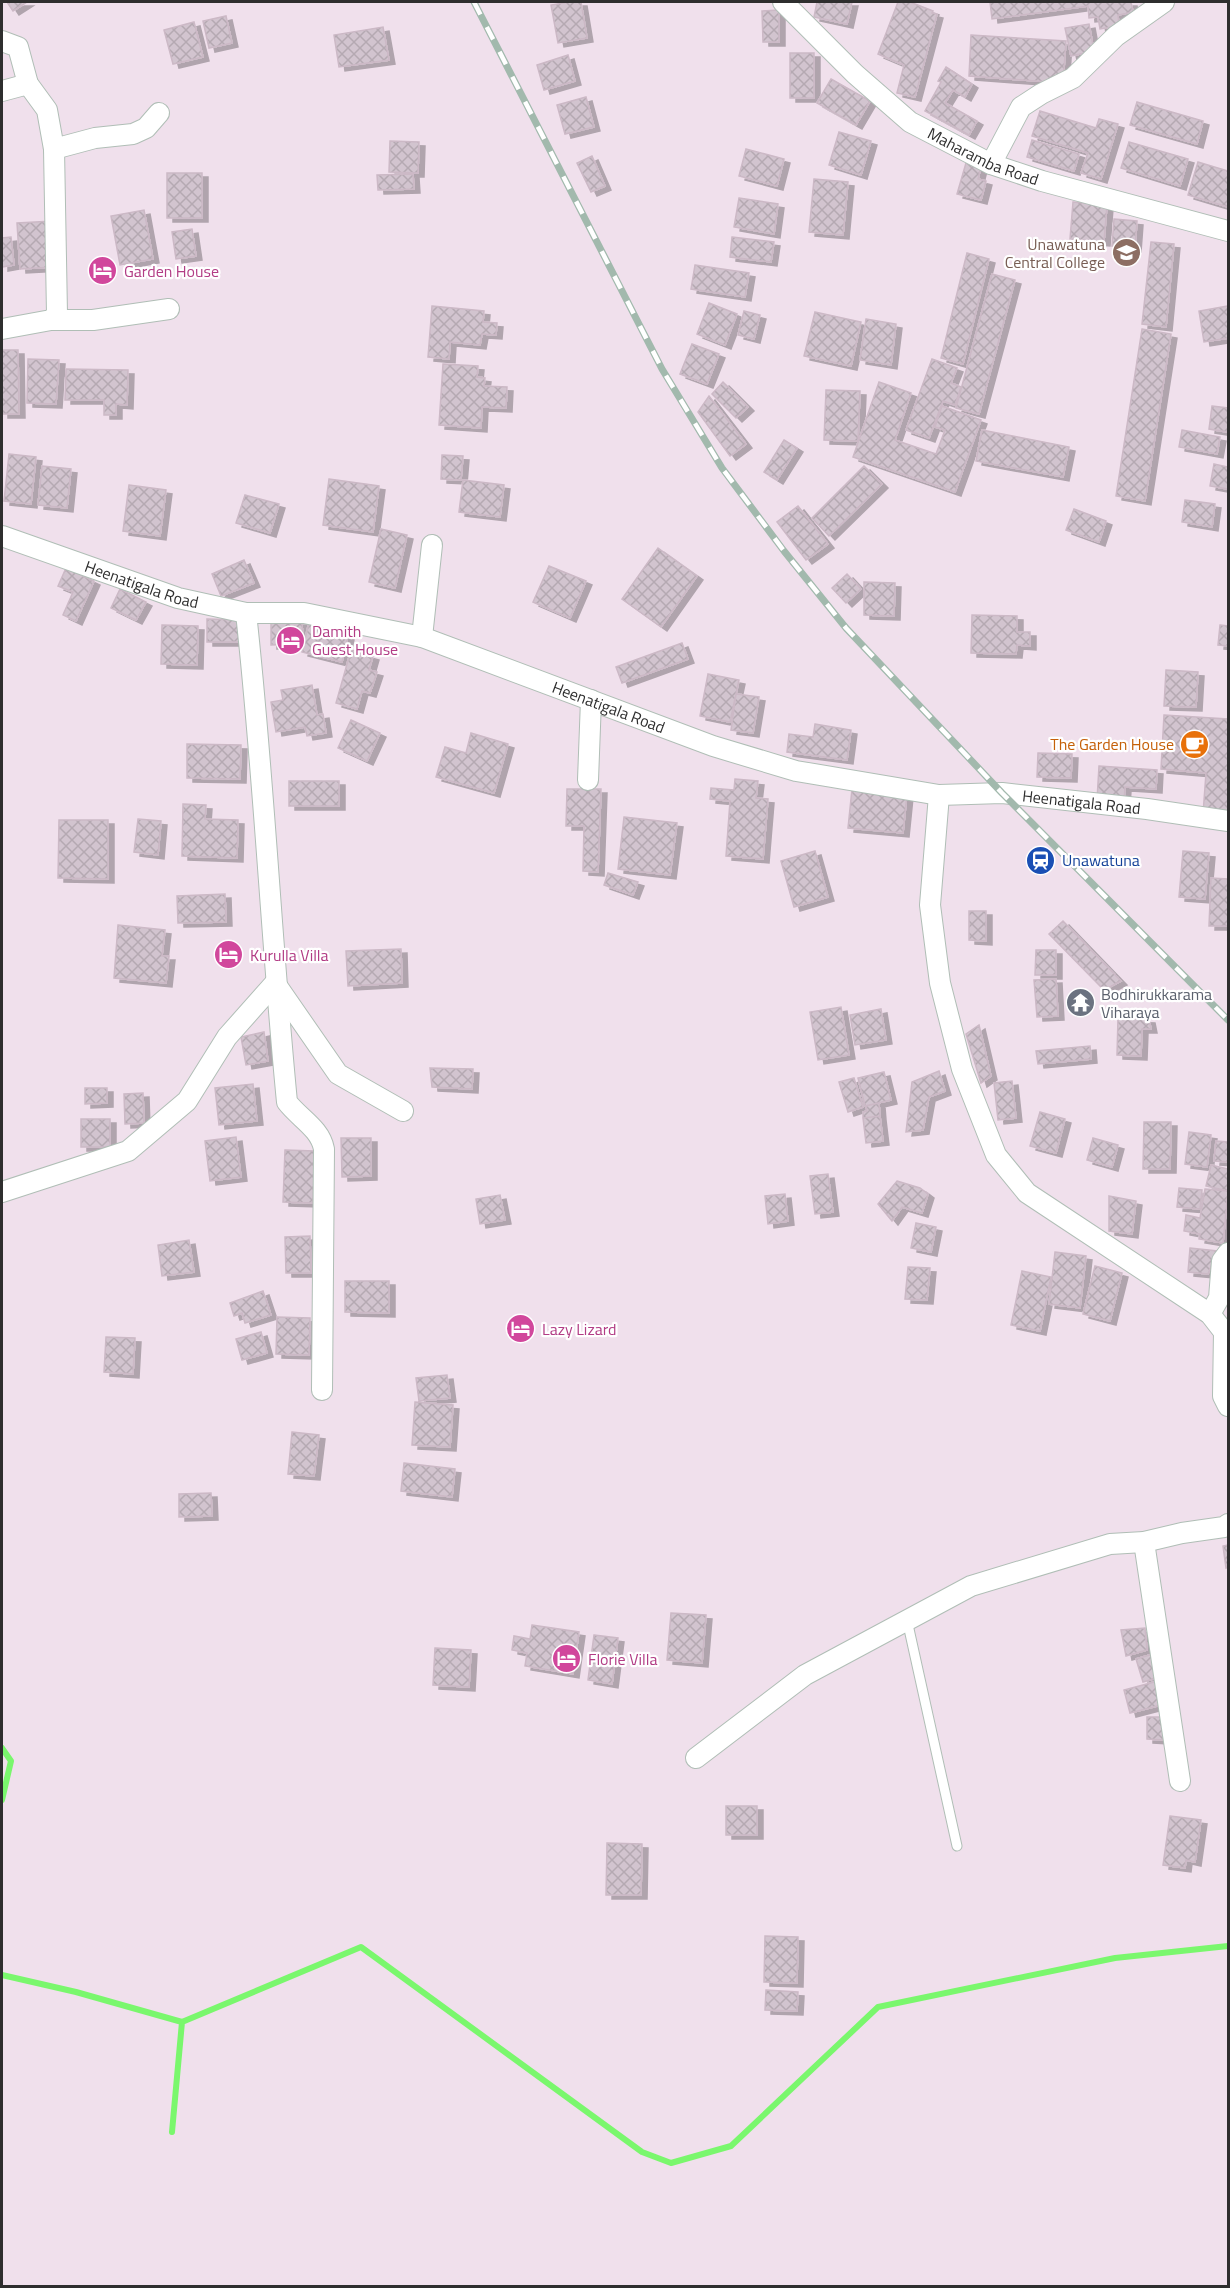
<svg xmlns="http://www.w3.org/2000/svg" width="1230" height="2288" font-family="'Titillium Web',sans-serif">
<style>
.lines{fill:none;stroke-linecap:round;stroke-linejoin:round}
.stream{stroke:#7af76d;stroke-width:6}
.building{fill:url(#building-cross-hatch);stroke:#ccb9c6;stroke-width:1.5;filter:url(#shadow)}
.lane-casing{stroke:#b0beb6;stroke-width:11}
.street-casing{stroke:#b0beb6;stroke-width:22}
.lane{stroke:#fff;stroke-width:9}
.street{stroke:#fff;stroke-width:20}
.rail-casing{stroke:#a2b9ad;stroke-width:7}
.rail{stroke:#fff;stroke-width:4.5;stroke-dasharray:14;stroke-linecap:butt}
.labels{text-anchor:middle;stroke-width:4.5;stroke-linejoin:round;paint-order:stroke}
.street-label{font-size:16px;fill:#2e2e2e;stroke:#fff}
.education-label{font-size:16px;fill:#785e54;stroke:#fff;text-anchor:end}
.hotel-label{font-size:16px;fill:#b23c85;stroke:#fff;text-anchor:start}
.food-label{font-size:16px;fill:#c56008;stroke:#fff;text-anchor:end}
.transit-label{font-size:16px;fill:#164399;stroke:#fff;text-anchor:start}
.worship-label{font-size:16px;fill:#5b616d;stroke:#fff;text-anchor:start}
</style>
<defs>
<pattern id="building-cross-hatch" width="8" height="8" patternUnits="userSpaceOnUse" patternTransform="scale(1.5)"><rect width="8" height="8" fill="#d2c4cf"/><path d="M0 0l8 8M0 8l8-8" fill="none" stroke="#b5a9b2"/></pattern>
<filter id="shadow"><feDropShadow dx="6" dy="4" stdDeviation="0" flood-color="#0004"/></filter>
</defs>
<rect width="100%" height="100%" fill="#f0e0ec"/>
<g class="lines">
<path class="stream" d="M2,1748L11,1761L2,1800
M2,1975L76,1992L182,2022L361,1947L642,2152L671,2163L731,2146L878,2007L1115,1958L1228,1946
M172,2132L182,2022"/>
</g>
<path class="building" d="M7,2H27L13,11Z
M569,2H581L587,38L558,43L551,5Z
M817,2H852L847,24L814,17Z
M898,2H910L933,11L932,13L937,14L915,97L897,93L904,65L878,54Z
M990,2H1131L1133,12L1118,15L1119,26L1100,29L1098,17L1089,18L1088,6L992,19Z
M779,10V42H763L762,11Z
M226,16L232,43L209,48L203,21Z
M194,22L203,57L173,64L164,30Z
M1089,24L1094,51L1071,56L1065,28Z
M383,27L389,60L339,67L334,35Z
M971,35L1066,41L1063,83L969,76Z
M790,53H814V98H790Z
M568,55L575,81L544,90L537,65Z
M946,67L972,84L965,97L953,90L945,103L977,121L969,135L925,111L941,82L938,81Z
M831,79L870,101L856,125L817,103Z
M586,97L594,127L565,134L557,105Z
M1137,102L1203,121L1197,144L1130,125Z
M1040,111L1096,128L1099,119L1118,124L1101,179L1081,173L1088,153L1032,136Z
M839,132L871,141L861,175L829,165Z
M1032,140L1079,154L1074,171L1027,157Z
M390,141L419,142L418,173L389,172Z
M1129,142L1188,159L1180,186L1121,168Z
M746,149L784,159L777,186L739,176Z
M592,156L605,186L591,192L577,163Z
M1198,162L1228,171V207L1188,195Z
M966,163L981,167L978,179L986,181L981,200L957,194Z
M167,173H202V218H167Z
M413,174L414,189L378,190L377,175Z
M814,179L848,182L843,235L809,232Z
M739,198L778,204L774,234L734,227Z
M1073,202L1107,205L1104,242L1070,239Z
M144,210L153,259L120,265L111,216Z
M1114,219L1137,221L1135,248L1112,246Z
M53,221L55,267L20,269L17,223Z
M192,229L196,256L176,259L172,232Z
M11,237L14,265L2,267V238Z
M732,237L774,242L771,262L730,257Z
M1151,242L1174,244L1166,327L1142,324Z
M967,253L989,259L963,364L941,358Z
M695,265L749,273L745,297L691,289Z
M992,274L1015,280L979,414L956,408Z
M709,303L737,314L725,345L697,334Z
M432,306L484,311L483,322L497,323L496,335L482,334L480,345L450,342L449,359L428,357Z
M1228,306V338L1204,342L1199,311Z
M744,311L760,315L754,339L738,335Z
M815,312L861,322L851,366L804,356Z
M866,319L896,324L891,365L860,360Z
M1142,329L1171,334L1145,501L1116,496Z
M692,344L719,354L707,384L680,374Z
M2,350H18L19,414H2Z
M28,359L59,360L56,404L27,403Z
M932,359L957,368L951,383L961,387L955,405L943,401L929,438L906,430Z
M443,364L478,366L477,377L485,378L484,386L507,387L506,408L482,407L481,428L439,425Z
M66,369L128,370L127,405L116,404V415H104V400H65Z
M723,382L748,407L736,418L712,394Z
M879,382L911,393L895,440L936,454L945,430L935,427L942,406L981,420L955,492L853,457Z
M826,390L860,391L858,441L824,440Z
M709,396L746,444L730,456L698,412Z
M1212,406L1228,408V432L1209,429Z
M982,430L1069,447L1063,477L976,461Z
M1182,430L1220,437L1217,454L1179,447Z
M784,440L797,448L777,480L764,472Z
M9,454L36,457L31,504L4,501Z
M442,455L463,456L461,480L441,479Z
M1214,464L1228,467V489L1210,486Z
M42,466L71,469L67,508L38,505Z
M864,466L882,484L829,536L812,518Z
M329,479L379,486L373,532L323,525Z
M463,480L504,485L500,517L459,512Z
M129,485L166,490L160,536L123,531Z
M245,495L279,504L270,533L236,523Z
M1185,500L1215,504L1212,527L1182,522Z
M798,506L828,544L806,560L777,522Z
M1074,509L1106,521L1099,542L1066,530Z
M381,529L407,535L395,588L369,582Z
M658,548L697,576L661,627L622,599Z
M244,560L254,583L221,596L212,574Z
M549,566L586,581L570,618L533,602Z
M66,568L94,581L76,621L63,615L73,592L58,586Z
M847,574L861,589L846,603L832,588Z
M864,582L895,583L894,616L864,615Z
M120,589L146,602L136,620L111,608Z
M972,615L1017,616V632H1030V646L1017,645L1016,654L971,653Z
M310,618L350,627L342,662L302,652Z
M207,619L241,620V642H207Z
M302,621L303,644L271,645V622Z
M162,625L198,626L197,665L161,664Z
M1220,625L1228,626V646L1218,645Z
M682,643L688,659L622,683L616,667Z
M351,650L373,656L369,670L377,672L370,693L362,691L357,709L336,703Z
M1166,670L1198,672L1196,707L1164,706Z
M708,674L739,680L730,722L700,716Z
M312,685L317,715L323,714L326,733L307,736L305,727L276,732L271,702L283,700L281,690Z
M736,694L759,697L753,733L731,730Z
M1164,715L1228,719V816L1203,814L1206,773L1161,769Z
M351,720L380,733L367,761L338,748Z
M815,724L851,730L847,760L787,752L789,734L813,737Z
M471,733L508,744L494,793L436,777L445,747L466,753Z
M187,744L241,745L240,779L187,778Z
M1038,753L1072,754L1071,778L1037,777Z
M1099,766L1157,770L1156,789L1125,787L1124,802L1097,800Z
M735,779L758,781L756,798L768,799L763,859L726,856L730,801L710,799L711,788L734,790Z
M289,781H339V806H289Z
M567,789H601L598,872L583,871L584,826H566Z
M852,789L907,794L903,833L848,828Z
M183,804L206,805L205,819L238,820L237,858L182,856Z
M624,817L677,823L670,875L618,869Z
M138,819L161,821L158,855L134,852Z
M59,820H108V879L58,878Z
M815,851L828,897L794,907L781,861Z
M1183,851L1209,853L1205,899L1179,897Z
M608,873L638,882L633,895L604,885Z
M1211,878L1228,879V926H1209Z
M225,894L226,922L178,923L177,896Z
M969,911H986V941L969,940Z
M1063,921L1121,981L1104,990L1049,934Z
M118,925L165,930L162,956H169L166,983L114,978Z
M401,949L402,983L348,986L346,951Z
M1036,950H1056V975H1035Z
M1056,979L1058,1016L1037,1017L1034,980Z
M841,1007L849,1055L818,1060L810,1012Z
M881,1009L886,1040L855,1045L850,1015Z
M1118,1018L1149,1019L1151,1029H1142L1141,1056L1117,1055Z
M979,1025L991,1076L981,1083L966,1034Z
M264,1032L268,1061L246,1065L241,1037Z
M1090,1046L1091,1059L1038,1064L1036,1051Z
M430,1068L473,1069L472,1089L432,1087Z
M939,1071L945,1091L929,1097L923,1130L906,1132L912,1082Z
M884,1072L891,1100L865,1106L858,1078Z
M854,1078L863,1107L848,1112L839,1082Z
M1012,1081L1016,1118L998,1120L994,1083Z
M253,1084L257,1121L219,1125L215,1088Z
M85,1088H107V1103L85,1104Z
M143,1093L144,1123L125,1124L124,1094Z
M879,1103L880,1116L863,1118V1112L867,1111L866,1106Z
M1040,1112L1065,1119L1056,1153L1030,1146Z
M880,1116L883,1141L866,1143L863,1118Z
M81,1119H110V1147H81Z
M1144,1122H1171L1170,1169H1143Z
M1189,1132L1211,1135L1207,1167L1185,1164Z
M236,1137L241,1177L210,1181L205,1141Z
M341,1138H371V1176L342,1177Z
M1093,1138L1118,1145L1112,1167L1087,1160Z
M1216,1141L1228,1142V1162L1214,1161Z
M285,1150L315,1151L313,1203L283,1202Z
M1211,1165L1228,1169V1191L1206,1186Z
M828,1174L833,1212L815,1214L810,1176Z
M897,1181L920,1188L928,1194L922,1213L902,1207L892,1221L878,1204Z
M1179,1188L1202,1190L1200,1209L1177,1207Z
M1205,1189L1228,1191L1223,1243L1199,1239L1200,1234L1184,1231L1186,1215L1200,1218Z
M785,1194L788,1221L768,1224L765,1196Z
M500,1195L505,1220L480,1224L476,1199Z
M1109,1196L1136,1201L1132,1234L1109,1231Z
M916,1223L936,1227L931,1252L911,1248Z
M310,1236L311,1273H286L285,1237Z
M189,1240L194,1272L162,1276L158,1245Z
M1190,1248L1217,1251L1208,1274L1188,1272Z
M1055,1252L1086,1256L1080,1308L1049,1304Z
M1095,1266L1122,1273L1110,1321L1083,1314Z
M908,1267L930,1268L927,1300L905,1299Z
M1022,1271L1051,1277L1040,1331L1011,1325Z
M345,1281H389V1313L345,1312Z
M263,1291L271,1315L245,1323L242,1313L234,1316L230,1303Z
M277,1317L310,1318L309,1355L276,1354Z
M261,1332L267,1353L242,1360L236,1339Z
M106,1337L135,1338L133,1374L104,1372Z
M447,1375L450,1398L419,1401L416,1378Z
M415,1402L453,1405L450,1447L412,1445Z
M292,1432L319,1435L314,1476L288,1474Z
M404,1463L455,1469L452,1497L401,1491Z
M211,1493L212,1516L179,1517V1494Z
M1228,1545V1567L1226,1568L1223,1546Z
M671,1613L706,1615L702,1663L667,1660Z
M532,1625L579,1632L573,1674L525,1666L527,1653L512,1650L514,1636L530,1639Z
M1145,1628L1147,1650L1126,1656L1121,1630Z
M594,1635L618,1638L612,1684L588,1680Z
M435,1648L471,1650L469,1687L433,1685Z
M1153,1654L1160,1677L1143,1682L1136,1659Z
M1158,1681L1165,1704L1130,1713L1124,1690Z
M1147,1717H1163V1740L1147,1739Z
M726,1806H757V1835H726Z
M1170,1816L1201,1820L1195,1862L1186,1860L1185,1868L1163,1865Z
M607,1843L642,1844L641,1895H606Z
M765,1936L798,1937L797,1983L764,1982Z
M766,1990L798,1992L797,2011L765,2010Z"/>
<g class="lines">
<defs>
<path id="lane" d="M907,1620L957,1846"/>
<g id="street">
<path id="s1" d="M783,2L855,74L910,122L991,164L1042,181L1228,231"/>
<path d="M2,41L18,47L28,84L47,110L54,149L57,314L51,320L2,329"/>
<path d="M2,91L28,84"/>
<path d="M54,149L95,138L133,134L146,128L159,113"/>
<path d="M991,164L1021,107L1041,94L1073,78L1116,36L1164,2"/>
<path d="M51,320H93L169,309"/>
<path id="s2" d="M2,536L178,598L246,613H304L422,637L713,746L796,771L939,795L1002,793L1147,809L1228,821"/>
<path d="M246,613C264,775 271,939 287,1102C299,1118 320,1128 324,1149L322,1390"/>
<path d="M422,637L432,545"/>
<path d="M588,780L591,700"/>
<path d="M939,795L930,905L940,983L962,1069L996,1155L1027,1193L1210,1314L1224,1332L1223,1396L1228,1406"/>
<path d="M2,1192L128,1151L187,1101L227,1037L275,983L338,1074L403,1111"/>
<path d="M1210,1314L1219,1298L1222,1261L1228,1253"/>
<path d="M1144,1542L1180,1781"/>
<path d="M696,1758L805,1675L971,1586L1110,1544L1144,1542L1182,1533L1224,1527L1228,1524"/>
</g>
</defs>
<use href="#lane" class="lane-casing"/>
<use href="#street" class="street-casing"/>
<use href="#lane" class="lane"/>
<use href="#street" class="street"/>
<defs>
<path id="rail" d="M474,2L662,369L722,468L784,551L846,628L1002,793L1228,1020"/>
</defs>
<use href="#rail" class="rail-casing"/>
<use href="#rail" class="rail"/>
</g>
<defs>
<symbol id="university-disc" viewBox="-11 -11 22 22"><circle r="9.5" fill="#8d6e63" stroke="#fff"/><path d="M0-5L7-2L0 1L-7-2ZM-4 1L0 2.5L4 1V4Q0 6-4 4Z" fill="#fff"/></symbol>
<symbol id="hotel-disc" viewBox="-11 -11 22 22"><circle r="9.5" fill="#d1479c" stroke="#fff"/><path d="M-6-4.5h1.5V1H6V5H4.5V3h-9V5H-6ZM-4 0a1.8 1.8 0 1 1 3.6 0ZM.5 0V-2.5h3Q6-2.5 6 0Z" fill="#fff"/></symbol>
<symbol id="cafe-disc" viewBox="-11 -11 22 22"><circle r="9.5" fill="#e8710a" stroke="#fff"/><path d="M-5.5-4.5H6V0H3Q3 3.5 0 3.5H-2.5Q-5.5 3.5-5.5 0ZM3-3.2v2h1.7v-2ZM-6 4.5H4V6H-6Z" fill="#fff"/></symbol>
<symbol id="station-disc" viewBox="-11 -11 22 22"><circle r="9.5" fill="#1a4fb4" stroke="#fff"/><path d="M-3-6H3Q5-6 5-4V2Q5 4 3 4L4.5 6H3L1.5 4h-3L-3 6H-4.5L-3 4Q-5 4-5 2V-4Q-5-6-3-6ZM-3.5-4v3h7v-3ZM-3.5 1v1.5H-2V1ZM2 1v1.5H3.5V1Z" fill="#fff"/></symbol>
<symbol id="temple-disc" viewBox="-11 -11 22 22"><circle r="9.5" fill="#6b7280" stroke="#fff"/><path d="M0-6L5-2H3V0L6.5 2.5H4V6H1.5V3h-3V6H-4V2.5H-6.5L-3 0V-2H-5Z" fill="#fff"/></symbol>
</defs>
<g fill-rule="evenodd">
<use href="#university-disc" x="1110" y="236" width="33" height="33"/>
<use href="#hotel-disc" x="86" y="254" width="33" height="33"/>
<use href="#hotel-disc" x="274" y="624" width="33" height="33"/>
<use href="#cafe-disc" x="1178" y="728" width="33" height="33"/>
<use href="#station-disc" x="1024" y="844" width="33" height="33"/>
<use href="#hotel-disc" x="212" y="938" width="33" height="33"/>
<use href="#temple-disc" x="1064" y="986" width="33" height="33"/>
<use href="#hotel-disc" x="504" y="1312" width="33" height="33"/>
<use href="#hotel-disc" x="550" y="1642" width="33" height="33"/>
</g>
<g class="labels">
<g class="street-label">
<text dy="6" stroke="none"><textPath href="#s1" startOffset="256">Maharamba Road</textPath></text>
<text dy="6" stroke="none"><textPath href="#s2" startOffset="148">Heenatigala Road</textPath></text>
<text dy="6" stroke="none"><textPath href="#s2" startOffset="634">Heenatigala Road</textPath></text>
<text dy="6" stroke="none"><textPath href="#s2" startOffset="1120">Heenatigala Road</textPath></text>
</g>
<g class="education-label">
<text x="1105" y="250">Unawatuna<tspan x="1105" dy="18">Central College</tspan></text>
</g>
<g class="hotel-label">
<text x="124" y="277">Garden House</text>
<text x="312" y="637">Damith<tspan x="312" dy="18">Guest House</tspan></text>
<text x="250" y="961">Kurulla Villa</text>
<text x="542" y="1335">Lazy Lizard</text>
<text x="588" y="1665">Florie Villa</text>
</g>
<g class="food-label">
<text x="1174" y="750">The Garden House</text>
</g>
<g class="transit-label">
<text x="1062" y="866">Unawatuna</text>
</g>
<g class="worship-label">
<text x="1101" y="1000">Bodhirukkarama<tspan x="1101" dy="18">Viharaya</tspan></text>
</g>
</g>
<rect width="1230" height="2288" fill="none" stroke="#2e2e2e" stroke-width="6"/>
</svg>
